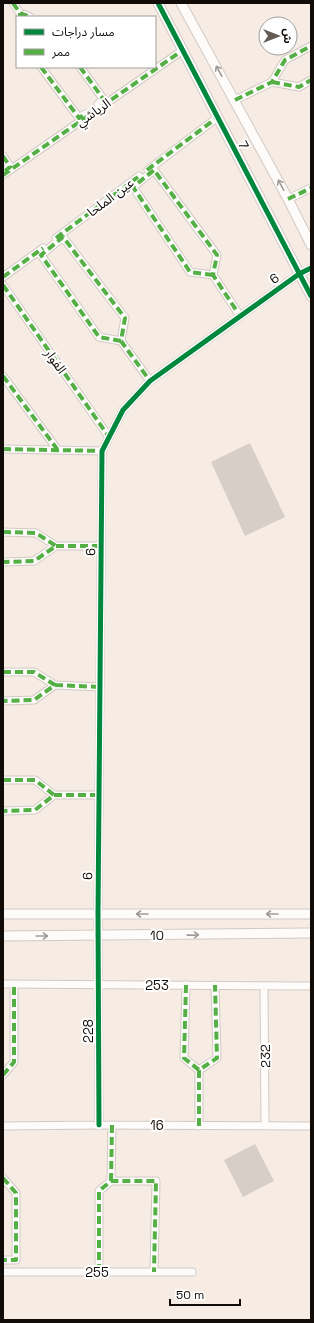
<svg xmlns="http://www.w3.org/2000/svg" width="314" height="1323" font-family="'Space Grotesk','Noto Sans Arabic',sans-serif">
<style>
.building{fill:#d7cec8}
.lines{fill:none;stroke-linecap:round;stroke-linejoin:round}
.minor-casing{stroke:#d1c9c3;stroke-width:9}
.tertiary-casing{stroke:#d1c9c3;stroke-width:11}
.minor{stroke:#fefcfb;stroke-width:7}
.tertiary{stroke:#fefcfb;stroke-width:9}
.quiet{stroke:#54b044;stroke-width:4;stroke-dasharray:8 4;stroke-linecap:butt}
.cycleway-casing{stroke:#fff;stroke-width:8}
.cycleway{stroke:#00873e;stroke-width:5}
.oneway{stroke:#a09c9a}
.labels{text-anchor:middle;stroke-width:4;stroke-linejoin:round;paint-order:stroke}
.street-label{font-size:13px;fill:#120c08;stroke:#fff}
</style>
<rect width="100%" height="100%" fill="#f6ece4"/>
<path class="building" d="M250,443L285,517L245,536L211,462Z
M255,1144L274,1181L243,1197L224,1160Z"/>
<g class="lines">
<defs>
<path id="minor" d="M13,3L20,13V17
M20,13L30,17
M41,67L79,118L85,114
M80,67L104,100L98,104
M272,82L299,87L311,80
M235,100L272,82L285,60L311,46
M3,156L10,167L5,171
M148,170L218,117
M3,175L183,50
M288,199L311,188
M56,238L139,176
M213,275L190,272L133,187L154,170L217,255L213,275L240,316
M3,277L43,248
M3,285L109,437
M121,341L99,337L41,255L63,237L125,318L121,341L150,381
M3,376L57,449
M3,449L102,451
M3,532L36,533L56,546L34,561L3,562
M56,546H101
M3,672H34L55,685L34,700L3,701
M55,685L100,687
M3,780H35L54,795L35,810L3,811
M54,795H99
M3,984L311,986
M186,985L184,1058L199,1070
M264,986L265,1126
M3,1075L14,1062V984
M99,1125L98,914L102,451L123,410L150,381L299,274L311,268
M3,1126L99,1125L311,1126
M199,1126V1070L217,1058L215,985
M3,1178L16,1193V1260H3
M111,1181L112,1125
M3,1272H192
M99,1272V1191L111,1181H156L154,1272"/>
<path id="tertiary" d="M158,3L311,296
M181,3L288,199L311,245
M3,914H311
M3,936L311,933"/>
</defs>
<use href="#minor" class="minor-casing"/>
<use href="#tertiary" class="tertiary-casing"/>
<use href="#minor" class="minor"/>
<use href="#tertiary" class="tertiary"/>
<path class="quiet" d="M13,3L20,13V17
M20,13L30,17
M41,67L79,118L85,114
M80,67L104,100L98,104
M272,82L299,87L311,80
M235,100L272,82L285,60L311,46
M3,156L10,167L5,171
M147,170L218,117
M3,175L183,50
M288,199L311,188
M56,238L138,177
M213,275L190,272L133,187L154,170L217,255L213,275L240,316
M3,277L43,248
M3,285L109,437
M121,341L99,337L41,255L63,237L125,318L121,341L150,381
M3,376L57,449
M3,449L102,451
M3,532L36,533L56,546L34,561L3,562
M56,546H101
M3,672H34L55,685L34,700L3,701
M55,685L100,687
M3,780H35L54,795L35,810L3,811
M54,795H99
M186,985L184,1058L199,1070
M3,1075L14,1062V984
M199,1126V1070L217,1058L215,985
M3,1178L16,1193V1260H3
M111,1181L112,1125
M99,1272V1191L111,1181H156L154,1272"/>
<defs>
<path id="cycleway" d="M158,3L311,296
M99,1125L98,914L102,451L123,410L150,381L299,274L311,268"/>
</defs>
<use href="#cycleway" class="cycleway-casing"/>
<use href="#cycleway" class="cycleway"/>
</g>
<defs><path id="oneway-shaft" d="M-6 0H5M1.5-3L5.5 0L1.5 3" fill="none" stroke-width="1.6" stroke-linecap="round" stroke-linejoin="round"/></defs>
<g class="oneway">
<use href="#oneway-shaft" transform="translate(219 71) rotate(-119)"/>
<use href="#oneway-shaft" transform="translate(281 185) rotate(-118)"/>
<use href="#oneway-shaft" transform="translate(142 914) rotate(180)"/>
<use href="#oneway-shaft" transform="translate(272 914) rotate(180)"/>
<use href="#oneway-shaft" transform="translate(193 935) rotate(-1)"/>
<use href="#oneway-shaft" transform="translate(42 936)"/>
</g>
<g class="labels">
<g class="street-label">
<text transform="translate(93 112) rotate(-35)" y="5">الرياشي</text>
<text transform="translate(244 145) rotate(62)" y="5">7</text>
<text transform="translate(110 197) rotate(-37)" y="5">عين الملحا</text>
<text transform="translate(274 278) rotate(-36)" y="5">6</text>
<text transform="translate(56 361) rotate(55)" y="5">الفوار</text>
<text transform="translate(90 552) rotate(-89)" y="5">6</text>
<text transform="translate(87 876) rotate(-89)" y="5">6</text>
<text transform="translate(157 935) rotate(-1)" y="5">10</text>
<text x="157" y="990">253</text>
<text transform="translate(88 1031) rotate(-90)" y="5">228</text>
<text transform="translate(265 1056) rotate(-91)" y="5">232</text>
<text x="157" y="1130">16</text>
<text x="97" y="1277">255</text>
</g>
</g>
<rect width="314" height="1323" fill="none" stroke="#120c08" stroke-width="8"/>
<rect x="16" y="16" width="140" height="52" fill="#ffffff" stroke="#a09e9c"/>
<rect x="24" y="29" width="20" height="6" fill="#00873e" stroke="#a09e9c"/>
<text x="52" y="36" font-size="12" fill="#120c08">مسار دراجات</text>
<rect x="24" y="49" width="20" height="6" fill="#54b044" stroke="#a09e9c"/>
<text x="52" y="56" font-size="12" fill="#120c08">ممر</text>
<g transform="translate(278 36) rotate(90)"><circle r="19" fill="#ffffff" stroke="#a09e9c"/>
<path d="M0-3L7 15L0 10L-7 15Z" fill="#625a55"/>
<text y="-6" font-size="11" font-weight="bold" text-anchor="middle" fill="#120c08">ش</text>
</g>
<path d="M170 1299v6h70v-6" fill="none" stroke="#120c08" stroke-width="2"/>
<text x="176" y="1299" font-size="12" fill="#120c08" stroke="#ffffff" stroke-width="3" paint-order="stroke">50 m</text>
</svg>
